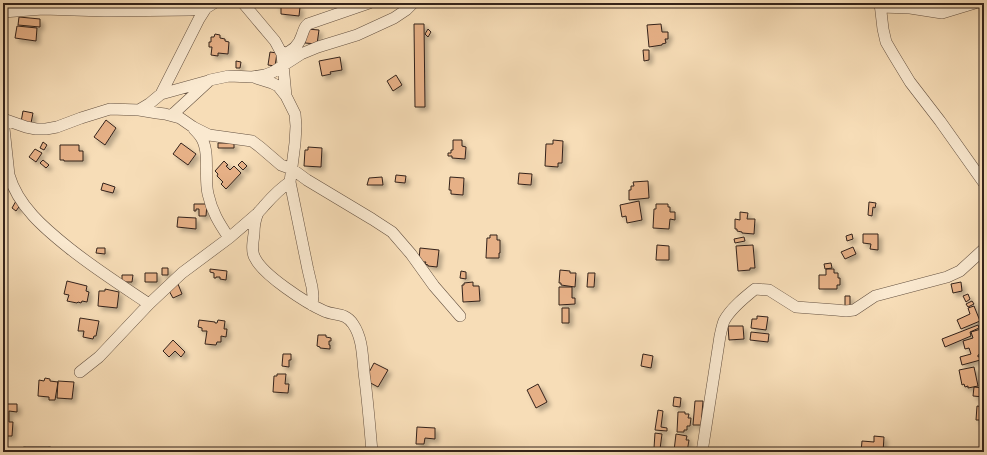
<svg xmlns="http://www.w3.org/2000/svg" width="987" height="455" font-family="'Old Standard TT',serif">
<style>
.building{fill:#e6b086;stroke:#33221a;filter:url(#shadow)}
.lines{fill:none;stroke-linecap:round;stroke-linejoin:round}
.minor-casing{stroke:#645141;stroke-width:12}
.minor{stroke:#fae9d0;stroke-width:11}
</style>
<defs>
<filter id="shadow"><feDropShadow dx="3.5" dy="3.5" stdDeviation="2" flood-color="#0004"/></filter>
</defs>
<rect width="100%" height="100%" fill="#f7ddb7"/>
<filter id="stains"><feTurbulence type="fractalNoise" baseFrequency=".005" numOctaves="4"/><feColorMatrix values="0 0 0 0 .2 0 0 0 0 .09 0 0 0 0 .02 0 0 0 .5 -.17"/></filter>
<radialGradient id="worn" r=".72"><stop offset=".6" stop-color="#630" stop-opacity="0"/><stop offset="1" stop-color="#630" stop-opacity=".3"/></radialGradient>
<path class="building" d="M277,3H297L296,6L300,7L299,16L281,14V7L276,6Z
M19,17L40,19V27L18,25Z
M414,24H424L425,107H415Z
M661,24L662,32H668V39H665L666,43L662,44V45L649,47L647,25Z
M17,26L37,28L36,41L15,38Z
M307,29L319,30L317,44L305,43Z
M428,29L431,32L428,37L425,34Z
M215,34L220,35V38L225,39V41L229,42L228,54L218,53V56L211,55L212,47H209V42H211V37H214Z
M643,50H649V60L644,61Z
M270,52L277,53L275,66L268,65Z
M340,57L342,70L330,72L331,74L322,76L319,61Z
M236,61L241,62L240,68H236Z
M396,75L402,85L393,91L387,81Z
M23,111L33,113L31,123L21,122Z
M106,120L116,128L105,145L94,137Z
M453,140H462V146L466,147L465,159L452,158V156H448V153H451V150H453Z
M553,140L563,141L562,163H558V167L545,166L546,144H553Z
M43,142L47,145L44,150L40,148Z
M181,143L196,154L188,165L173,154Z
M218,143H234V148H218Z
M60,145H79V151H83V161H64V160H60Z
M308,147L322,148L321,167L304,166L305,150H308Z
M35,149L42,153L36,162L29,157Z
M43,160L49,165L46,168L40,163Z
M224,161L228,165L226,166L230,170L234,166L241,173L226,189L221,184L223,182L217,176L218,174L215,171Z
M242,161L247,166L243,170L238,165Z
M519,173L532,174L531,185L518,184Z
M396,175L406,176L405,183L395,182Z
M382,177L383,185H367L369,178Z
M450,177L464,178L463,195L451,194V190H449Z
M648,181L649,198L629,200V190H631V186H634L633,182Z
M103,183L115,187L113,193L101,190Z
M16,201L21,204L16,211L12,208Z
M639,201L642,220L627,223L626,216L622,217L620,205Z
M869,202L876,203L875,208L873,207L872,216L868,215Z
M194,204H207L206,216H199V209H196V211H194Z
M656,204H668V207H670V212H675V220L670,219L669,229L653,228L654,209H656Z
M740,212L748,213L747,219H755L754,234L742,233V232L737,231V229H735V219L740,220Z
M178,217L196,218V229L177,227Z
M852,234L853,239L847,241L846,236Z
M863,234H878V250L870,249L871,244L863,243Z
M490,235H497V240H500V253H499V258H486L487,238H490Z
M744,237L745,241L735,243L734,239Z
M657,245L669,246V260H656Z
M753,245L755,268H750V270L738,271L736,246Z
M853,247L856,254L845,259L841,252Z
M97,248H105V254L96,253Z
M420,248L439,250L437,267L428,266V265L425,264L426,262H422L419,260Z
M831,263L832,268L825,269L824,264Z
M162,268H168V275H162Z
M210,269L227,271L226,280L220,279V277H216V278H214V273L210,272Z
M826,269H834V273H838V278H840V285H837V289H819V275H826Z
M560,270L570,271V273H576L575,287L561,285V283H559Z
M461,271L466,272V279L460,278Z
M145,273H157V282H145Z
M588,273H595L594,287H587Z
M122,275H133L132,282H122Z
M67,281L87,286L86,291L89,292L87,302L82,301L81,303L78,302L77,303L67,301L69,295L64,294Z
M473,282V286H479L480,301L463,302L462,285H464V283Z
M961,282L962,291L953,293L951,284Z
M178,284L182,294L173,298L168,289Z
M559,287H572V298H575V304L559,305Z
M105,289L119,292L117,308L98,306L99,291H105Z
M968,294L970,299L966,302L963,296Z
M845,296H850V307H845Z
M972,301L974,304L968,307L966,304Z
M974,306L980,321L961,329L957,320L970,314L968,308Z
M562,308H569V323H562Z
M757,316L768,317L766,330L751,328L752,319H757Z
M80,318L99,321L96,336H94L93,339L83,337L84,331H78Z
M199,320L215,322V323H217L218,320L225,321L224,329H227L226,337L221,336V342H217L216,345L205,344L207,331H202V328L198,327Z
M978,325L979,328L970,332L971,336L945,347L942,339Z
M728,326H743L744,339L729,340Z
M981,329L984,338V353L978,355V357L984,355V359L962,365L960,357L971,354L969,348L965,349L963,341L973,338L971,332Z
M751,332L769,334L768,342L750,340Z
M318,335H326V337L331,338V341H329V345H330V349L320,348V347L317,346Z
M173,340L185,352L181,357L175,351L169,357L163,351Z
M283,354H291V360H289V367L282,366Z
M643,354L653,356L651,368L641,366Z
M374,363L388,370L378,387L365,380Z
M974,367L978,386L968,388V386L965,387L964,384L962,385L959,370Z
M277,374H286L285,384H289L288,393L273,392L274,376H277Z
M45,378L50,379V381L58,382L55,400H49V397L38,396L39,380L44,381Z
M58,381L74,382L72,399L57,398Z
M538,384L547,402L536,408L527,390Z
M974,387L984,388V397L973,396Z
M674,397L681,398L680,407L673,406Z
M695,401H703L701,425H693Z
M3,404H17V412L9,411V422H13L12,436H3Z
M977,406L984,407V420H976Z
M658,410L663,411L661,427L667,428V431L655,430Z
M678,412H685V414H689L688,418H691L690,426H687V430H684V432H677Z
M417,427L435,428V439L425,438L424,444H416Z
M655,433L662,434L660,449L654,448Z
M676,434L687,436L686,440H689L687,452L674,451Z
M874,436L884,437L883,452H861L862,441L874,442Z"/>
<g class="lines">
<defs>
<path id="minor" d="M243,3L275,41L282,54L286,96
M880,3L883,29L886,42L893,54L910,82L940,121L984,183
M880,7L910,8L942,13L975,3
M3,12L43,9L105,11L190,10L206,8L214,3
M282,54C292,52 299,45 302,35C304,30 304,27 308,24L369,3
M256,78L272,83L278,86L286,96L295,114L296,126L295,143L290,182L308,270L312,287L313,296L312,305
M161,94L208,81
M139,110L149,104L161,94L199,19L206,8
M172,115L210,80L229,76L252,77L265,75L273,72L301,54L318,47L357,35L394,18L406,10L413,3
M3,119L26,127L36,129H46L57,127L81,118L110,109L139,110L157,113L165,114L180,118L193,127L209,135L252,141L260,147L281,165L292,169L307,180L372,219L392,232L411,254L434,286L460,316
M3,119L9,175C18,206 44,228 69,248C94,268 122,286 149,304
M194,129C197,132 200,135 202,139C210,154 204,177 208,194C212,212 219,223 229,238
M290,182C279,189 272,197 264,206C262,209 259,211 258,213C255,219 254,228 254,234C253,241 251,252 255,258C263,275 306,303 324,311C335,316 345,312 353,324C364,340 362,361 365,380C368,404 370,428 372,452
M80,372L99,357L149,304L182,273L229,238L258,213
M26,452H48
M702,452L720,336C721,332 722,326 724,321C730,309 745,297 755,289L769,290L796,307L836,310L846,311L854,310L875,296L947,277L960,271L984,249"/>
</defs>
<use href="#minor" class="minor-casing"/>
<use href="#minor" class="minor"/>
</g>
<rect width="987" height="455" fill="none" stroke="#f7ddb7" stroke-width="16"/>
<rect x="4" y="4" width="979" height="447" fill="none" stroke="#33221a" stroke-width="2"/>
<rect x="8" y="8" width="971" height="439" fill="none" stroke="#33221a"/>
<rect width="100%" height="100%" filter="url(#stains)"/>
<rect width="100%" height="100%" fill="url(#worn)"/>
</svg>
